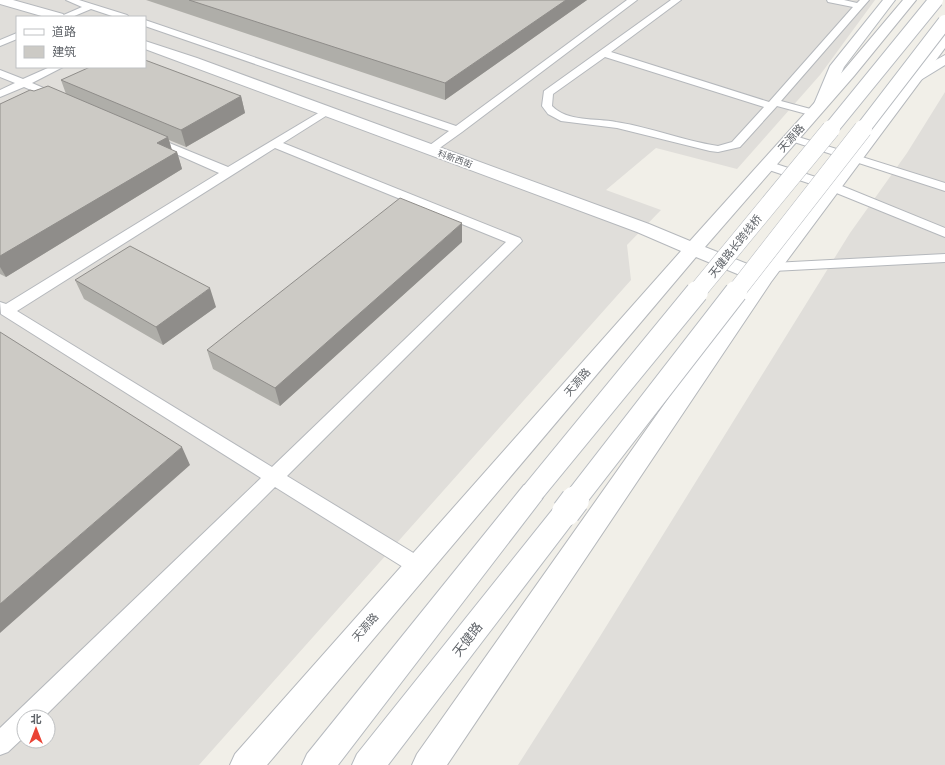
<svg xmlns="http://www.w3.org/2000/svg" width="945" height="765" font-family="'IBM Plex Sans','Noto Sans SC',sans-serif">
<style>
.industrial{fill:#e0deda;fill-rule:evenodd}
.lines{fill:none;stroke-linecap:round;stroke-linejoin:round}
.service-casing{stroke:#b5b8bc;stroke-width:2}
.minor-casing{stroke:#b5b8bc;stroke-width:2}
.secondary-casing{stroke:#b6babf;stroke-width:2}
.service{fill:#fff;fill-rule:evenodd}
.minor{fill:#fff;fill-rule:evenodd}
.secondary{fill:#fff;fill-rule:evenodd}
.secondary-bridge-far3-casing{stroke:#b6babf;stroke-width:16;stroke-linecap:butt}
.secondary-bridge-far2-casing{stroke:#b6babf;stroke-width:19;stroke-linecap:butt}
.secondary-bridge-far1-casing{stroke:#b6babf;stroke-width:24;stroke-linecap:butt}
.secondary-bridge-casing{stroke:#b6babf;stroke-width:30;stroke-linecap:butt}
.secondary-bridge-far3{stroke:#fff;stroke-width:14}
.secondary-bridge-far2{stroke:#fff;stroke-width:18}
.secondary-bridge-far1{stroke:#fff;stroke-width:22}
.secondary-bridge{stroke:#fff;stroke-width:28}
.wall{fill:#afaea9}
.shaded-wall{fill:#8f8d8a}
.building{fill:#cccac5;stroke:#8f8d8a}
.labels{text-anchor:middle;stroke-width:3;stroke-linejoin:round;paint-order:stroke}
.far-street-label{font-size:9px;fill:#5f6368;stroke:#fff}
.street-label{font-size:11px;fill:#5f6368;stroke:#fff}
.near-street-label{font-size:13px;fill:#5f6368;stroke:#fff}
</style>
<rect width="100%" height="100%" fill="#f1efe8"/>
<path class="industrial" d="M0,0H875L820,75L737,169L656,148L606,190L661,210L627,245L631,280L199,765H0ZM17,17H145V67H17ZM24,717H48V741H24Z
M945,92V765H518L599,638L850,233L907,153Z"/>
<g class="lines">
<defs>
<path id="service" d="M66,0H79L127,15L129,17H115L91,9L72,17H59L82,7Z
M627,0H637L462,132L434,152H426L424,150L426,148L449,131L145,26V20L456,126Z
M671,0H681L611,52L769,102L853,7L828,2L827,0H844L857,3L860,0H869L781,101L818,111L819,113L818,115L814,116L777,106L740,147L718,152L710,151L617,128L561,121L548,114L542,106L544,91ZM605,57L764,107L732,142L718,146C683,141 651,127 616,122C596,118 567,122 552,106L553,94Z
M17,33V39L0,46V40Z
M50,67H63L32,83L62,96L63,98L62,100H54L24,87L0,97V90L15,83L0,77V70L23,79Z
M325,109L329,110L330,112L329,114L283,143L520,238L522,241L287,476L425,560L428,566L425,572L418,575L411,572L275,487L44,717H24V737L8,752L0,755V728L261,478L1,314L0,302L6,304L219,173L149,142L147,140L149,138H157L228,167ZM275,148L506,242L272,467L17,311Z
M792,135L945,183V191L788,140L786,138Z
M767,161L837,184L945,228V237L829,190L763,168L761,165L763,162Z
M945,254V262L773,271L768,270L766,267L768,264L773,263Z"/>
<path id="minor" d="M0,0H13L63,14L65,17H45L0,4Z
M903,0H916L854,76L705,247L760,269L940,36L945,35V48L771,282L447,765H412L417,754L752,280L696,257L267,765H230L235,754L681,251L637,232L145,49V41L197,58L649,224L690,241L844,70Z"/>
<path id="secondary" d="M883,0H895L844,67L826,107H816L814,104L830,66Z
M945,55V65L919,81H909L907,78L909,75Z
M533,482L542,485L545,492L542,499L338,765H302L307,754L524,485Z
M566,501L575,504L579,512L575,520L388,765H352L357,754L557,504Z"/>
</defs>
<use href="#service" class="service-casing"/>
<use href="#minor" class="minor-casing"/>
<use href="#secondary" class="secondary-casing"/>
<use href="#service" class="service"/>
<use href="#minor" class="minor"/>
<use href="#secondary" class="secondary"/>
<defs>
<path id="secondary-bridge-far3" d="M830,130L936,0
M862,130L945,22"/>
<path id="secondary-bridge-far2" d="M696,293L831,129
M735,293L863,129"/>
<path id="secondary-bridge-far1" d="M533,492L697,292
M574,501L736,292"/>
<path id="secondary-bridge" d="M566,512L575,500"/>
</defs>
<use href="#secondary-bridge-far3" class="secondary-bridge-far3-casing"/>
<use href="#secondary-bridge-far2" class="secondary-bridge-far2-casing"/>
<use href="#secondary-bridge-far1" class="secondary-bridge-far1-casing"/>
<use href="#secondary-bridge" class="secondary-bridge-casing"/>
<use href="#secondary-bridge-far3" class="secondary-bridge-far3"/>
<use href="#secondary-bridge-far2" class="secondary-bridge-far2"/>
<use href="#secondary-bridge-far1" class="secondary-bridge-far1"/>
<use href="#secondary-bridge" class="secondary-bridge"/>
</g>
<path class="wall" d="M146,0H587L445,100Z
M61,80L241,96L245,113L186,147L169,140L172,150L177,152L182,169L6,277L0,274V104L34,91L66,94Z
M462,242L280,406L213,369L207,350Z
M75,280L216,307L163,345L84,299Z"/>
<path class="shaded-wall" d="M566,0H587L445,100V83Z
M241,96L245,113L186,147L181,130Z
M168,137L173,154L177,152L182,169L6,277L0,267V256L157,143Z
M462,223V242L280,406L275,388Z
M210,288L216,307L163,345L156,327Z
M182,447L190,465L0,633V604Z"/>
<path class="building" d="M189,0H566L445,83Z
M145,60L241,96L181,130L61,80L90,67H145Z
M48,86L168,137L157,143L177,152L0,256V104L30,90L34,91Z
M400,198L462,223L275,388L207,350Z
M130,246L210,288L156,327L75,280Z
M0,332L182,447L0,604Z"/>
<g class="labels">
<g class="far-street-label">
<text transform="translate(455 159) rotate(20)" y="3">科新西街</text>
</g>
<g class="street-label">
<text transform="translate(791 138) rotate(-48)" y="4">天源路</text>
<text transform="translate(735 246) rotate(-51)" y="4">天健路长跨线桥</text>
<text transform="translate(577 382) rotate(-49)" y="4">天源路</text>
<text transform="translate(365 627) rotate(-49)" y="4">天源路</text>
</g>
<g class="near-street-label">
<text transform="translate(467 639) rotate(-52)" y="5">天健路</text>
</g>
</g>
<rect x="16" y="16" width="130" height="52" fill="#ffffff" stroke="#bfc1c3"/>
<rect x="24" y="29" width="20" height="6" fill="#ffffff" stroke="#bfc1c3"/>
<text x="52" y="36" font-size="12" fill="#5f6368">道路</text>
<rect x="24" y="46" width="20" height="12" fill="#cccac5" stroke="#bfc1c3"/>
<text x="52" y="56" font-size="12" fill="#5f6368">建筑</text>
<g transform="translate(36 729)"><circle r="19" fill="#ffffff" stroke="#bfc1c3"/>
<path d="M0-3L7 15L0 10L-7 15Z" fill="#ea4335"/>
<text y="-6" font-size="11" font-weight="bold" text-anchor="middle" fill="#5f6368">北</text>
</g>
</svg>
